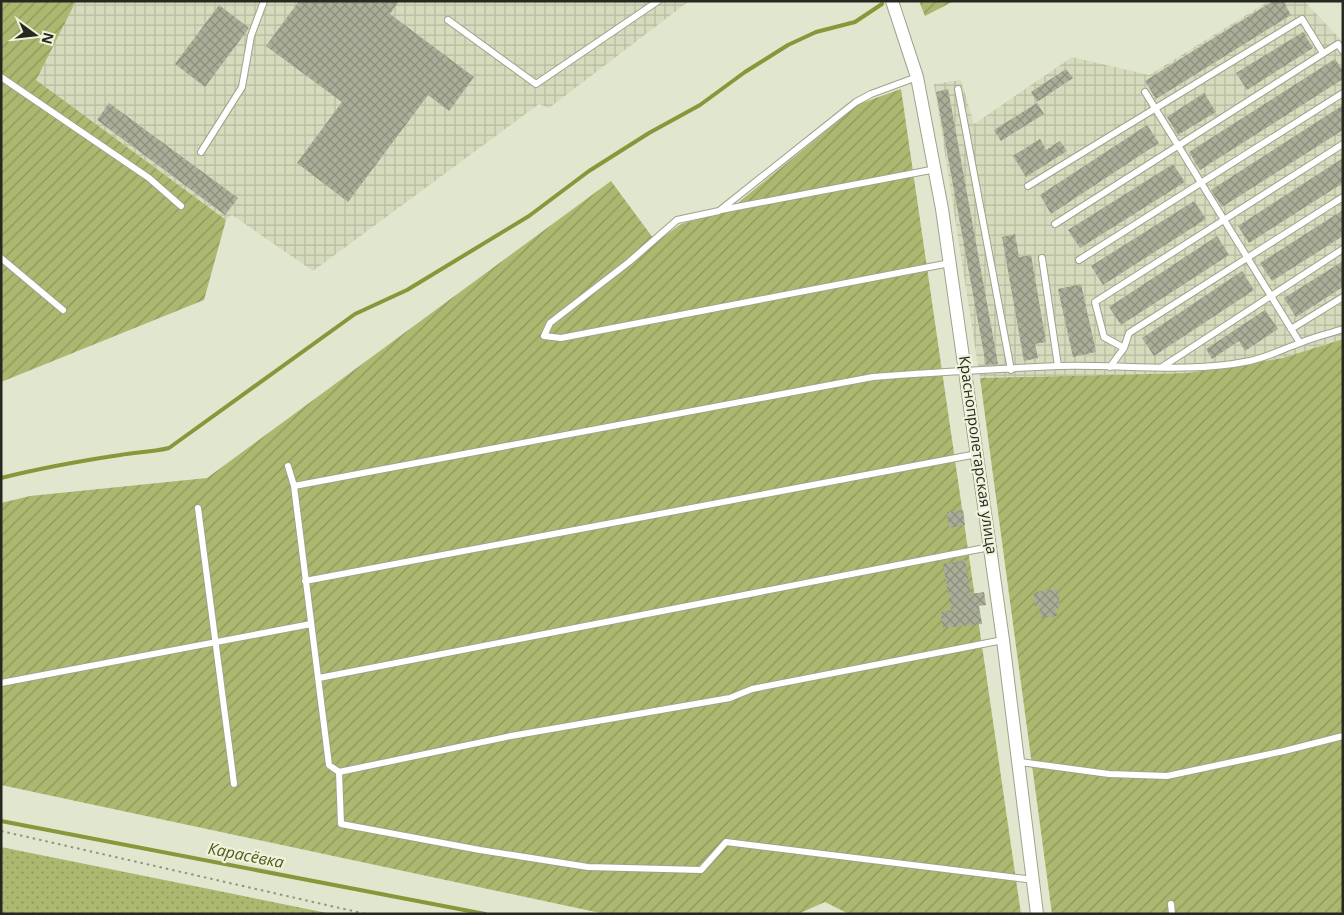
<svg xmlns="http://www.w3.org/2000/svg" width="1344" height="915" font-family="'Open Sans',sans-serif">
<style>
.industrial{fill:url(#industrial-grid)}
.grass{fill:url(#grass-dots)}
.garden{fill:url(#garden-furrows)}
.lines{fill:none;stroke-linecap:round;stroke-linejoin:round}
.stream{stroke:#899639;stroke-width:4}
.building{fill:url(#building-cross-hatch)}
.service-casing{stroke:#9fa38d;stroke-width:8}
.minor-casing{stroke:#9fa38d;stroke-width:14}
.path{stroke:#919483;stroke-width:2;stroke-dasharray:2.5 4;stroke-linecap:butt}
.service{stroke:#fff;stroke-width:6}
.minor{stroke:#fff;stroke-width:12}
.labels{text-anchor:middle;stroke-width:4.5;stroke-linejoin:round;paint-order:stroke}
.street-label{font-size:15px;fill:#272920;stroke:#eff3dc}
.water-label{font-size:16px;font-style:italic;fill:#515916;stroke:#eff3dc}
</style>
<defs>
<pattern id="industrial-grid" width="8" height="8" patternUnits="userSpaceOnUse" patternTransform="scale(1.25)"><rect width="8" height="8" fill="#d5dbbc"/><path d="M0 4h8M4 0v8" fill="none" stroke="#b7bca1"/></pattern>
<pattern id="grass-dots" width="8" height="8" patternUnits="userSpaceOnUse" patternTransform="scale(1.25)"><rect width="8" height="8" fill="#acb870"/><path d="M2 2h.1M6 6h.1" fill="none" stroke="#8c965c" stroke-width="1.8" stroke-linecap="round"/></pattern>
<pattern id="garden-furrows" width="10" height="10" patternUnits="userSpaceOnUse" patternTransform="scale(1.25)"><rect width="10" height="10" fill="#acb870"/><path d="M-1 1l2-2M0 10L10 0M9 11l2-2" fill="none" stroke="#8c965c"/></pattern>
<pattern id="building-cross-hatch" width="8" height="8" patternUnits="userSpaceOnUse" patternTransform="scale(1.25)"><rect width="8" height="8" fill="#aaae98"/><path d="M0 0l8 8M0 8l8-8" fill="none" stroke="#8a8e7c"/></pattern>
</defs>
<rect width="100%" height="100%" fill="#e1e6cf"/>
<path class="industrial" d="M76,1H689L549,108L539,104L313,271L232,215L226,220L35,80Z
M1269,1H1304L1343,42V339L1283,358L1188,373L980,378L934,84L961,80L974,124L1072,57L1149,75Z"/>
<path class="grass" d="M1,847L332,914H1Z"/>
<path class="garden" d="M1,1H76L36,80L226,220L204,300L1,382Z
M919,1H954L925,16Z
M901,89L1021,914H849L825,902L798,914H605L1,785V503L30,496L207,478L611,181L656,242L681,224L728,211L859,104Z
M1343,339V914H1052L980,378L1188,373L1283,358Z"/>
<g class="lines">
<path class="stream" d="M1,478C41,468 80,461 120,455C136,452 153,452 169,448L355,314L407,290L529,216L589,171L649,133L700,105L745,72L788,45L816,32L855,22L882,4
M1,821L485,914"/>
</g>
<path class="building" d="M299,1H399L390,14L474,77L449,111L428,95L348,202L297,163L342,102L266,46Z
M1273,1H1283L1291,15L1156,99L1145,81Z
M219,5L249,28L205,87L175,64Z
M1303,32L1313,48L1247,90L1236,73Z
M1335,59L1343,71V79L1200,170L1189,152Z
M1066,69L1073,78L1037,102L1031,92Z
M948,89L998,364L986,365L936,92Z
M1204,93L1216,112L1178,135L1167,117Z
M109,103L238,198L225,215L97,120Z
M1037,103L1044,114L1001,141L994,130Z
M1343,105V130L1222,207L1211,190Z
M1147,125L1159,143L1051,214L1040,195Z
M1040,139L1046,150L1060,141L1067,151L1026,177L1013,156Z
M1343,158V183L1249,243L1238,226Z
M1173,164L1185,182L1080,248L1068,230Z
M1194,201L1206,219L1103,285L1091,266Z
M1343,210V236L1272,281L1260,263Z
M1015,234L1019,257L1031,255L1046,342L1035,344L1038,358L1024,361L1002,237Z
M1217,236L1229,255L1121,325L1109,307Z
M1343,261V287L1296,317L1284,298Z
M1242,271L1254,290L1154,356L1142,338Z
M1081,284L1096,352L1073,357L1058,289Z
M1265,310L1278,329L1245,351L1239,341L1212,359L1206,349Z
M963,510L965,525L949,528L947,512Z
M965,560L971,594L984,592L986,605L979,606L982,624L943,628L940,612L951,610L943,564Z
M1058,589L1060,608L1056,609L1057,616L1041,618L1040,606H1035L1034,592Z"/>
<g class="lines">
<defs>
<path id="service" d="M448,20L536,84L658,1
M1,77L149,178L181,206
M917,77L871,94L856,102L719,211L677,220L629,262L550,323L544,336L561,338L950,263
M958,89L1011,370
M1145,92L1300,343
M201,152L242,87L251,36L264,1
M1028,186L1302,19L1323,53
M721,210L936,169
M1055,224L1338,44L1343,51
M1,258L63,310
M1042,258L1058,366
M1079,260L1343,93
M1291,329L1343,297
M1124,348L1104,337L1095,302L1343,144
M1110,367L1124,348L1129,333L1343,197
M1162,367L1343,249
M288,466L294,486L329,765L339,772L341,824L480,850L588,867L701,870L726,842L1034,880
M294,486L873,377C934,372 996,369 1058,366C1122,364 1186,374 1250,361C1268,357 1283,349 1300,343C1314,337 1328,334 1343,329
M198,508L234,784
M305,581L977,454
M319,678L990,547
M1,683L311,624
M1020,762L1109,774L1167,776L1284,751L1343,736
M339,772L511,736L730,698L752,689L1003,640
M1171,904L1172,914"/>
<path id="minor" d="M892,1L917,77L942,209L1003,640L1037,914"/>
</defs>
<use href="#service" class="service-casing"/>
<use href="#minor" class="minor-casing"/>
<path class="path" d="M1,831L366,914"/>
<use href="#service" class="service"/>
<use href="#minor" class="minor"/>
</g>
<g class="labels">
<g class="street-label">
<text transform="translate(978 455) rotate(82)" y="5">Краснопролетарская улица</text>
</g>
<g class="water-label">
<text transform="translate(246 855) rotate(11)" y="6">Карасёвка</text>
</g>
</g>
<rect width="1344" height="915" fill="none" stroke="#272920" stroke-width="5"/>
<g transform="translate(35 35) rotate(105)" stroke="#eff3dc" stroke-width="4" paint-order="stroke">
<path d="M0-4L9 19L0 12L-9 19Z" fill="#272920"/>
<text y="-8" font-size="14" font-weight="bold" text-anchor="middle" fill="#272920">N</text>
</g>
</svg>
